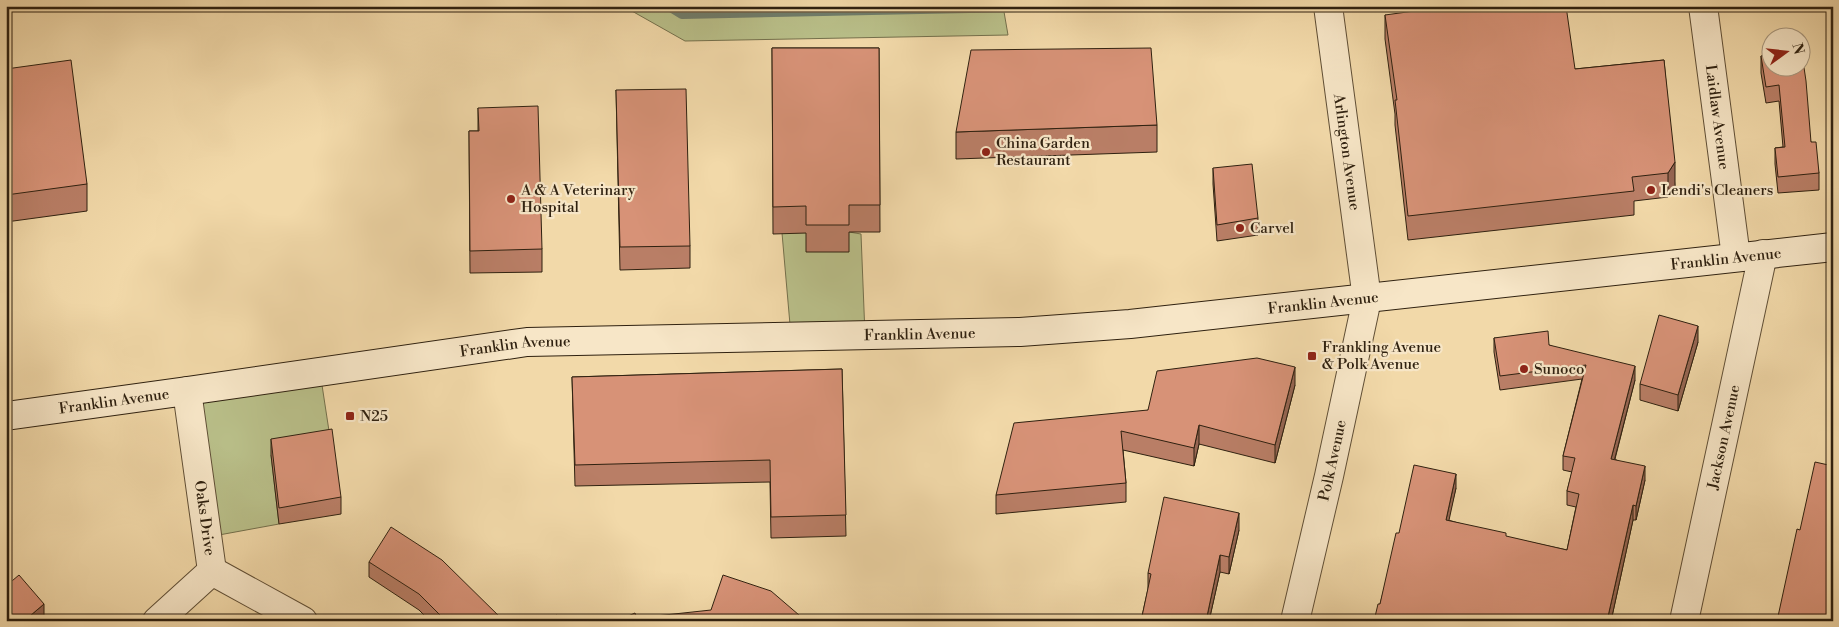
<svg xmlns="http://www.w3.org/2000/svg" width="1839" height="627" font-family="'Libre Bodoni',serif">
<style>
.green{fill:#b9bf89;stroke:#74704c}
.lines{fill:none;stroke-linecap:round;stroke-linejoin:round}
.stream{stroke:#707d6b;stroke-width:10}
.minor-casing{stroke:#604f36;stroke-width:30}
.secondary-casing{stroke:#2f2110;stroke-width:30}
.minor{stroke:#f7e6c7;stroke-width:28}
.secondary{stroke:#f7e6c7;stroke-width:28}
.wall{fill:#b97e66;stroke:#2f2110}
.shaded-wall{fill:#966653;stroke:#2f2110}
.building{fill:#d79277;stroke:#2f2110}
.poi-dot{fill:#8f2418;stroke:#f7e6c7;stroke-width:2}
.labels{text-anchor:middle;stroke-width:4.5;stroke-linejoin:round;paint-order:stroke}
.street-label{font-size:15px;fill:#2f2110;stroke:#f7e6c7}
.poi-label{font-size:15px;fill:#2f2110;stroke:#f7e6c7;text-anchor:start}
</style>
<rect width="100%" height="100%" fill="#f2d9a9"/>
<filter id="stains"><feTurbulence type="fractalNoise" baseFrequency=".004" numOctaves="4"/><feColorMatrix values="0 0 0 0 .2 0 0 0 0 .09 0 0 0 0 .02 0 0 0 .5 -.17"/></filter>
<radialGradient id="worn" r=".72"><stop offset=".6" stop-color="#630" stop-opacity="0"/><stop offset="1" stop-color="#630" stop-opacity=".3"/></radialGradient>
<path class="green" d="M623,6H1003L1008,35L685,41Z
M849,232L861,234L865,335L791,336L782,233Z
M320,372L331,444L271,455L279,524L208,537L187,391Z"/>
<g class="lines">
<path class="stream" d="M669,6L682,14L1065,6"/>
<defs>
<g id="minor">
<path id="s1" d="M1703,6L1736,257"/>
<path d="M212,571L303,621"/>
<path d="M157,621L212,571L187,391"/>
<path id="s2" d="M1295,621L1329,476L1367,299L1328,6"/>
<path id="s3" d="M1684,621L1763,254"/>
</g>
<g id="secondary">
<path id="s4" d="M6,416L187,391L527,342L1020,332L1130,324L1833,247"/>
</g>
</defs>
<use href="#minor" class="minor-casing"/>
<use href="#secondary" class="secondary-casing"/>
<use href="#minor" class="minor"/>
<use href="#secondary" class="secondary"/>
</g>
<path class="wall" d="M1385,15L1575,69L1664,60L1675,187L1668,197L1634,201V215L1408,240L1395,125V114L1385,39Z
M772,48H879L880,232H849V252H806V233L773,234Z
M1772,55L1811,142L1819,173V190L1778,193L1775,164V148L1783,147L1779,101L1766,103L1761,73V56Z
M6,69L87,184V211L6,222Z
M616,90L690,246V268L620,270Z
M478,108L542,249V272L470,273L469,131H478Z
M1157,125V152L956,159V132Z
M1213,168L1258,218V235L1217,241L1213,184Z
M1494,338L1549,345L1635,380L1615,459L1645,480L1636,520H1633L1611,621H1374L1380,604L1399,533L1456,488L1448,520L1506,537L1567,550L1576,507L1567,505V491L1572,472L1563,470V456L1582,379L1500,390L1494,352Z
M1698,342L1678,411L1640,400V384Z
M842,369L846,536L771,538L770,482L575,486L572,377Z
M1295,385L1275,463L1199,444L1194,466L1123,450L1126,483V502L996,514V495L1148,410Z
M271,439L341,497V514L279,524L271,455Z
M1239,530L1229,574L1220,572L1209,621H1141L1148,589V573Z
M369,562L504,621H430L419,610L369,577Z"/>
<path class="shaded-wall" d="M1675,162V187L1668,197V173Z
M1698,326V342L1678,411V395Z
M1635,366V380L1611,473V459Z
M1295,367V385L1275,463V445Z
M1199,425V444L1194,466V448Z
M1645,466V480L1636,520V506Z
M1456,474V488L1446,534V520Z
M1633,505V520L1611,621H1607Z
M1239,513V530L1229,574V557Z
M1220,555V572L1209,621H1206Z
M44,604V620L24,621Z
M1833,605V621H1829Z"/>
<path class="building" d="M1451,6H1566L1575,69L1664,60L1675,162L1668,173L1632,177L1634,191L1408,216L1395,100H1397L1385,15Z
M772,48H879L880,205H849V225H806V206L773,207Z
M1151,48L1157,125L956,132L971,50Z
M1802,54L1806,81L1811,142H1816L1819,173L1778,177L1775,148L1785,147L1779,85L1766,87L1761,56L1772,55V68H1802Z
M71,60L87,184L6,195V69Z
M686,89L690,246L620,247L616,90Z
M538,106L542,249L470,251L469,131H479L478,108Z
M1252,164L1258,218L1217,225L1213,168Z
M1659,315L1698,326L1678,395L1640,384Z
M1548,331L1549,345L1635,366L1611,459L1645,466L1636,506L1633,505L1607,621H1527L1521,619L1520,621H1374L1378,604H1380L1396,533H1399L1414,465L1456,474L1446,520L1506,533V536L1567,550L1579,494L1567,491L1575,458L1563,456L1586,365L1500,376L1494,338Z
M1257,358L1295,367L1275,445L1199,425L1194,448L1121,431L1126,483L996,495L1014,423L1148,410L1157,371Z
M842,369L846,515L771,517L770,460L575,465L572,377Z
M332,429L341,497L279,508L271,439Z
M1815,462L1833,466V605L1829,621H1777L1797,529L1800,530Z
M1164,497L1239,513L1229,557L1220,555L1206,621H1141L1151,574L1148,573Z
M391,527L442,560L504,621H446L419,594L369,562Z
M19,575L44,604L24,621H6V586Z
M723,575L771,591L806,621H617L635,613L637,618L711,610Z
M557,615L559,621H544Z"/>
<g class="poi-dot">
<circle cx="986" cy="152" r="5"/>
<circle cx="1651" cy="190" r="5"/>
<circle cx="511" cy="199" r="5"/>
<circle cx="1240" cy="228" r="5"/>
<rect x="1307" y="351" width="10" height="10" rx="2.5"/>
<circle cx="1524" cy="369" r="5"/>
<rect x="345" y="411" width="10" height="10" rx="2.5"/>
</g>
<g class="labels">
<g class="street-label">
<text dy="5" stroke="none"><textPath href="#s1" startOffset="112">Laidlaw Avenue</textPath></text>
<text transform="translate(1347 152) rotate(82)" y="5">Arlington Avenue</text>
<text dy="5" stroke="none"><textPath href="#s4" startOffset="1729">Franklin Avenue</textPath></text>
<text dy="5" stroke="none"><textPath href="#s4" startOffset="1324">Franklin Avenue</textPath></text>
<text dy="5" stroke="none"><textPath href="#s4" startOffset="919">Franklin Avenue</textPath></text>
<text dy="5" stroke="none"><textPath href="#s4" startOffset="514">Franklin Avenue</textPath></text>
<text dy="5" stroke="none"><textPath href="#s4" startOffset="109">Franklin Avenue</textPath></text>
<text dy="5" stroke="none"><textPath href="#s3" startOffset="188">Jackson Avenue</textPath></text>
<text dy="5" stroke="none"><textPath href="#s2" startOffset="165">Polk Avenue</textPath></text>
<text transform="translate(205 518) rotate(82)" y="5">Oaks Drive</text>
</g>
<g class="poi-label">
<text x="996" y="148">China Garden<tspan x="996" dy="17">Restaurant</tspan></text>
<text x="521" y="195">A &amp; A Veterinary<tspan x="521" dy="17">Hospital</tspan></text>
<text x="1661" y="195">Lendi's Cleaners</text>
<text x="1250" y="233">Carvel</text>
<text x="1322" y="352">Frankling Avenue<tspan x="1322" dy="17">&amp; Polk Avenue</tspan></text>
<text x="1534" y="374">Sunoco</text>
<text x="360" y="421">N25</text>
</g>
</g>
<rect width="1839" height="627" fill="none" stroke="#f2d9a9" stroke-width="25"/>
<rect x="8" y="8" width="1824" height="612" fill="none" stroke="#2f2110" stroke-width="2.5"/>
<rect x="12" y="12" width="1814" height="602" fill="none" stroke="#2f2110"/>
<g transform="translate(1786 52) rotate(75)"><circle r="24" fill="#f7e6c7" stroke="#a7977e"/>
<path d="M0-4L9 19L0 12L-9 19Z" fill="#8f2418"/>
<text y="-8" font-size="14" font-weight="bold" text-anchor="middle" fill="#2f2110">N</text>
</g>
<rect width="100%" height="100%" filter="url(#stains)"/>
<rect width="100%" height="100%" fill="url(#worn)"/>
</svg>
